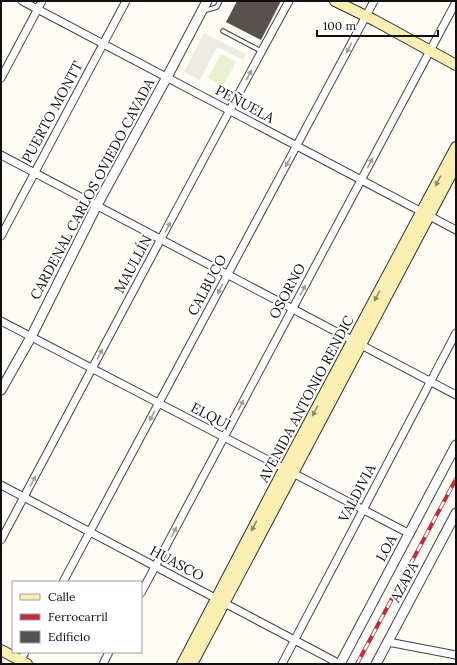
<svg xmlns="http://www.w3.org/2000/svg" width="457" height="665" font-family="Lora,serif">
<style>
.pitch{fill:#e7f0cf}
.plaza{fill:#f0ebe2}
.building{fill:#58514d}
.lines{fill:none;stroke-linecap:round;stroke-linejoin:round}
.service-casing{stroke:#434343;stroke-width:5.5}
.minor-casing{stroke:#434343;stroke-width:9}
.tertiary-casing{stroke:#434343;stroke-width:11}
.secondary-casing{stroke:#323232;stroke-width:12}
.service{stroke:#fff;stroke-width:3.5}
.minor{stroke:#fff;stroke-width:7}
.tertiary{stroke:#fff;stroke-width:9}
.secondary{stroke:#fbeeb2;stroke-width:10}
.rail-casing{stroke:#bb2e3e;stroke-width:4}
.rail{stroke:#fff;stroke-width:2.5;stroke-dasharray:8;stroke-linecap:butt}
.oneway{fill:#9f9f9f}
.oneway2{fill:#918a69}
.labels{text-anchor:middle;stroke-width:4;stroke-linejoin:round;paint-order:stroke}
.street-label{font-size:14px;fill:#101010;stroke:#fff}
</style>
<rect width="100%" height="100%" fill="#fefcf4"/>
<path class="pitch" d="M221,54L236,62L223,86L208,78Z"/>
<path class="plaza" d="M204,33L246,54L243,60L217,47L200,80L184,72Z"/>
<path class="building" d="M237,1H281L261,40L226,22Z"/>
<g class="lines">
<defs>
<path id="service" d="M203,11L217,7L220,1
M223,31L261,51"/>
<path id="minor" d="M22,1L456,230
M1,78L42,1
M1,155L456,395
M1,236L126,1
M1,321L410,534
M1,485L340,664
M1,540C97,360 191,180 289,1
M63,582L374,1
M141,593L456,2
M388,642L456,655
M19,664L25,652
M103,664L109,652
M282,664L456,333"/>
<path id="tertiary" d="M1,390L31,337L97,205L167,77L207,1
M340,664L456,445
M376,664L456,513"/>
<path id="secondary" d="M335,1L374,20L456,65
M1,650L27,664
M182,664L284,469L456,147
M192,664L456,165"/>
</defs>
<use href="#service" class="service-casing"/>
<use href="#minor" class="minor-casing"/>
<use href="#tertiary" class="tertiary-casing"/>
<use href="#secondary" class="secondary-casing"/>
<use href="#service" class="service"/>
<use href="#minor" class="minor"/>
<use href="#tertiary" class="tertiary"/>
<use href="#secondary" class="secondary"/>
<defs>
<path id="rail" d="M357,664L456,479"/>
</defs>
<use href="#rail" class="rail-casing"/>
<use href="#rail" class="rail"/>
</g>
<defs><path id="oneway-solid" d="M-6-.8H1V-3.2L6.5 0L1 3.2V.8H-6Z"/></defs>
<g class="oneway">
<use href="#oneway-solid" transform="translate(349 48) rotate(118)"/>
<use href="#oneway-solid" transform="translate(249 75) rotate(-61)"/>
<use href="#oneway-solid" transform="translate(288 162) rotate(118)"/>
<use href="#oneway-solid" transform="translate(370 163) rotate(-62)"/>
<use href="#oneway-solid" transform="translate(168 227) rotate(-62)"/>
<use href="#oneway-solid" transform="translate(220 289) rotate(118)"/>
<use href="#oneway-solid" transform="translate(303 290) rotate(-62)"/>
<use href="#oneway-solid" transform="translate(100 354) rotate(-62)"/>
<use href="#oneway-solid" transform="translate(241 405) rotate(-62)"/>
<use href="#oneway-solid" transform="translate(152 416) rotate(118)"/>
<use href="#oneway-solid" transform="translate(33 481) rotate(-62)"/>
<use href="#oneway-solid" transform="translate(174 532) rotate(-62)"/>
</g>
<g class="oneway2">
<use href="#oneway-solid" transform="translate(438 181) rotate(118)"/>
<use href="#oneway-solid" transform="translate(377 296) rotate(118)"/>
<use href="#oneway-solid" transform="translate(315 411) rotate(118)"/>
<use href="#oneway-solid" transform="translate(254 526) rotate(118)"/>
</g>
<g class="labels">
<g class="street-label">
<text transform="translate(245 104) rotate(28)" y="5">PEÑUELA</text>
<text transform="translate(52 112) rotate(-62)" y="5">PUERTO MONTT</text>
<text transform="translate(92 189) rotate(-62)" y="5">CARDENAL CARLOS OVIEDO CAVADA</text>
<text transform="translate(133 264) rotate(-62)" y="5">MAULLÍN</text>
<text transform="translate(207 285) rotate(-62)" y="5">CALBUCO</text>
<text transform="translate(287 291) rotate(-62)" y="5">OSORNO</text>
<text transform="translate(306 399) rotate(-62)" y="5">AVENIDA ANTONIO RENDIC</text>
<text transform="translate(211 416) rotate(27)" y="5">ELQUI</text>
<text transform="translate(357 493) rotate(-62)" y="5">VALDIVIA</text>
<text transform="translate(386 548) rotate(-62)" y="5">LOA</text>
<text transform="translate(177 563) rotate(28)" y="5">HUASCO</text>
<text transform="translate(404 582) rotate(-62)" y="5">AZAPA</text>
</g>
</g>
<rect width="457" height="665" fill="none" stroke="#101010" stroke-width="4"/>
<rect x="12" y="581" width="130" height="72" fill="#ffffff" stroke="#9f9f9f"/>
<rect x="20" y="594" width="20" height="6" fill="#fbeeb2" stroke="#9f9f9f"/>
<text x="48" y="601" font-size="12" fill="#101010">Calle</text>
<rect x="20" y="614" width="20" height="6" fill="#bb2e3e" stroke="#9f9f9f"/>
<text x="48" y="621" font-size="12" fill="#101010">Ferrocarril</text>
<rect x="20" y="631" width="20" height="12" fill="#58514d" stroke="#9f9f9f"/>
<text x="48" y="641" font-size="12" fill="#101010">Edificio</text>
<path d="M317 30v6h121v-6" fill="none" stroke="#101010" stroke-width="2"/>
<text x="323" y="30" font-size="12" fill="#101010" stroke="#ffffff" stroke-width="3" paint-order="stroke">100 m</text>
</svg>
